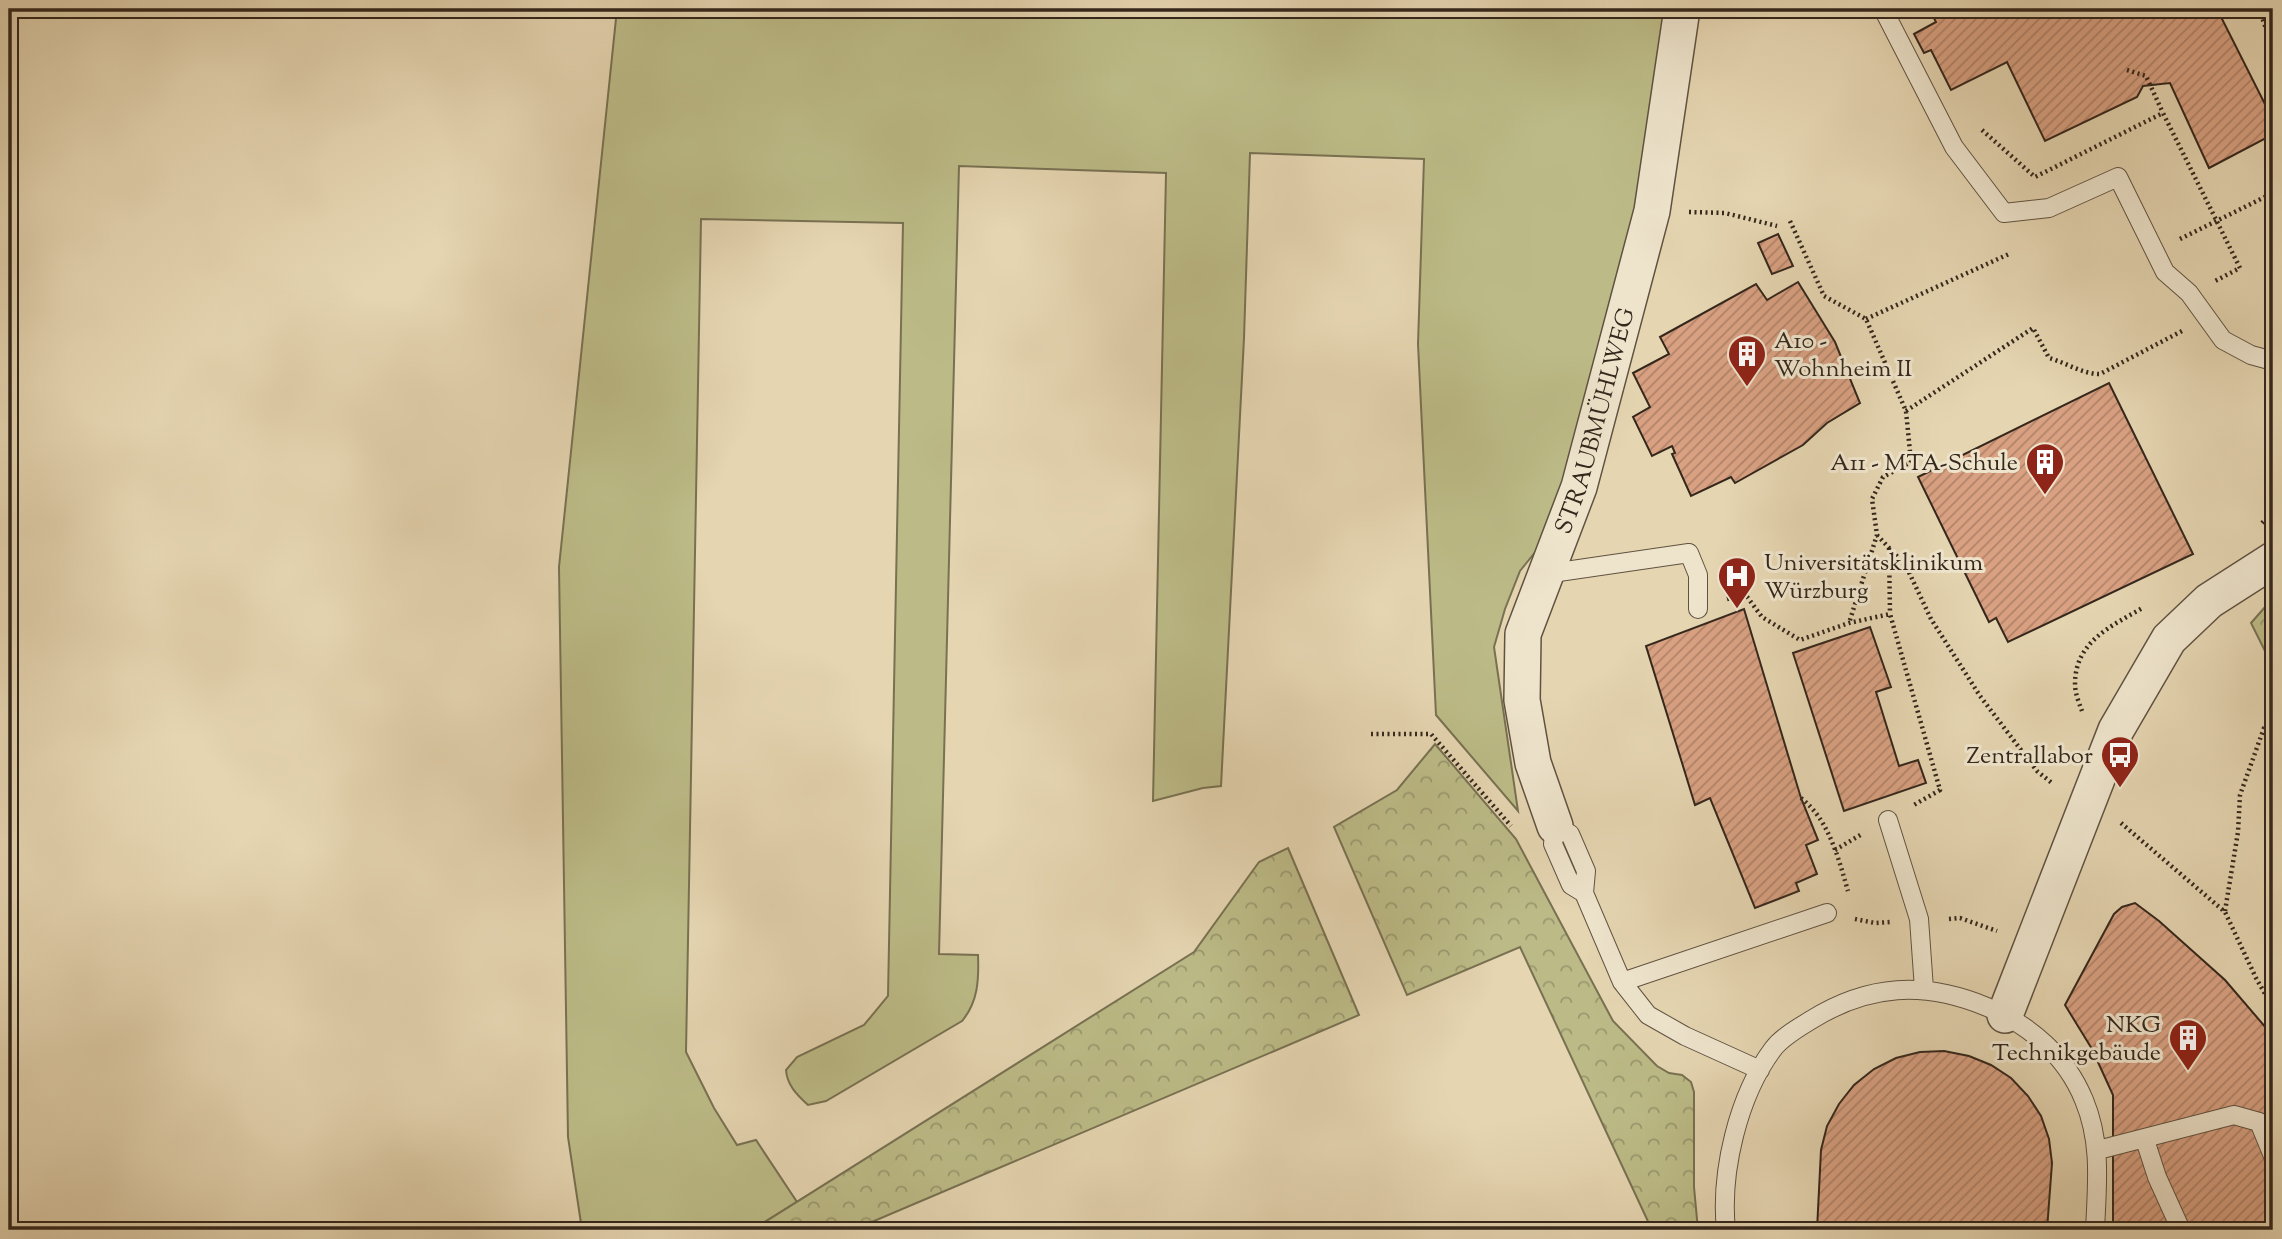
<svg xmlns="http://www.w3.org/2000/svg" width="2282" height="1239" font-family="'Sorts Mill Goudy',serif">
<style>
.green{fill:#bcbb87;stroke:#787152;stroke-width:2}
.forest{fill:url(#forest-crowns);stroke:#787152;stroke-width:2}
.building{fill:url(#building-hatch);stroke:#34271c;stroke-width:2}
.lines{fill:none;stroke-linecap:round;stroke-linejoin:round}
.lane-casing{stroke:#605241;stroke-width:20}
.street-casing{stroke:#605241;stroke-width:38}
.path{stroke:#34271c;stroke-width:4.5;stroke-dasharray:2 3.5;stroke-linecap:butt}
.lane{stroke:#eee4cc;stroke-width:18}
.street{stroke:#eee4cc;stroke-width:35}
.labels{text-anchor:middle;stroke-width:6;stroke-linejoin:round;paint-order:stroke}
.poi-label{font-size:24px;fill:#34271c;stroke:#eee4cc;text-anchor:end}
.street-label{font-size:24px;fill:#34271c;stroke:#eee4cc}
</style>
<defs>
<pattern id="forest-crowns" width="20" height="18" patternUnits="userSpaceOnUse" patternTransform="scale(1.75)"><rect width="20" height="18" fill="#bcbb87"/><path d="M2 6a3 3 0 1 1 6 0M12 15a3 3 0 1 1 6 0" fill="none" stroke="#9a986e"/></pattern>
<pattern id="building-hatch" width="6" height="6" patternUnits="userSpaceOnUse" patternTransform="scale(1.75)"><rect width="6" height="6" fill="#d9a182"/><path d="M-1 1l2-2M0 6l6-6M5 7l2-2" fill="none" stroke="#b1836a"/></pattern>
</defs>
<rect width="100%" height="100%" fill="#e5d5b1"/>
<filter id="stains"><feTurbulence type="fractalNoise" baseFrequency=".00286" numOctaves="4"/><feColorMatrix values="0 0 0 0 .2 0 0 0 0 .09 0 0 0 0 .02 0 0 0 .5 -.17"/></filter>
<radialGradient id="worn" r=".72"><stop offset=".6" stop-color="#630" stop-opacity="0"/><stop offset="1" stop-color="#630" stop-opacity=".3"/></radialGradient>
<path class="green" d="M617,9H1665L1646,177L1548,536L1520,571L1505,609L1494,647L1518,811L1436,715L1418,344L1424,159L1250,153L1244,338L1221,786L1203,788L1153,801L1166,173L959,166L939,954L978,955C979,980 978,1002 962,1021L826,1101L808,1105C797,1095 787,1085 786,1070L797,1057L864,1025L888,996L903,223L701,219L686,1052L714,1108L737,1145L756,1140L797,1202L752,1230H582L568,1137L559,567Z"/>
<path class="forest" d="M2273,598V667L2251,623Z
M1435,744L1516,839L1613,1021L1657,1066L1669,1073L1682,1075L1691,1082L1694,1092V1187L1698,1230H1652L1520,947L1407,995L1334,827L1397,790Z
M1288,848L1359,1015L853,1230H752L1194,952L1259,862Z"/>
<path class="building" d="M1929,9H2217L2273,120V132L2270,136L2209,168L2170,83L2143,86L2137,97L2045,141L2007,62L1951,90L1931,50L1924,53L1914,34L1936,22Z
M1778,234L1793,266L1772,274L1758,243Z
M1798,282L1835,342L1860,403L1827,423L1803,445L1735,483L1731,477L1691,496L1672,454L1675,453L1672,446L1652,456L1633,417L1650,407L1633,373L1669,354L1660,337L1756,284L1767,300Z
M2109,383L2193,554L2008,642L1996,618L1989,622L1918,477Z
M1744,609L1801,798L1818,840L1806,845L1817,874L1796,883L1799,891L1755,908L1710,798L1695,805L1646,646Z
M1870,627L1891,687L1876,692L1899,766L1918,760L1926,783L1844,811L1793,653Z
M2135,903L2159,921L2225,980L2273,1036V1230H2113V1095L2092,1049L2065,1005L2114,914L2122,907Z
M1944,1051L1969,1056L1991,1065L2011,1078L2028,1096L2041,1116L2049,1139L2052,1163L2047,1230H1817L1821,1150L1827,1126L1839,1104L1854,1085L1874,1069L1896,1058L1920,1052Z"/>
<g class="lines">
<defs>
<path id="lane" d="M1883,9L1954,147L2004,213L2049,208L2118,177L2165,272L2189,293L2223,340L2251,355L2273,361
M1545,574L1689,553L1698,575V609
M1888,820L1919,919L1924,989
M1584,893L1571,885L1553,844L1555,826L1570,834L1586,871L1584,893L1622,982L1648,1015L1685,1036L1760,1070
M1622,982L1827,913
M2145,1140L2157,1177L2181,1230
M2098,1150L2234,1115L2259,1122L2273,1156
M1726,1230C1720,1172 1738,1096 1773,1049C1782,1037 1798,1028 1811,1020C1869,984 1924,981 1987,1007C2030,1025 2066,1056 2084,1100C2102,1143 2097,1185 2095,1230"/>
<g id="street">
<path id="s1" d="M1555,826L1533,763L1522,700L1523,634L1579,487L1652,211L1682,9"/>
<path d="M2005,1015L2116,730L2169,639L2209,601L2273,560"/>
</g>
</defs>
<use href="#lane" class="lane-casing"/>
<use href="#street" class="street-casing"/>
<path class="path" d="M2259,9L2273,48
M2127,70L2146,76L2163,113
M1982,130L2035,177L2163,113L2240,268L2215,281
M1689,212L1725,213L1777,226
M1790,221L1824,296L1866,319L1906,411L1911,462L1883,477L1872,499L1877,535L1849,623
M2180,239L2273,193
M1866,319L2009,254
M1906,411L2033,328L2049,358C2067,363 2082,374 2100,374L2182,331
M2262,523L2273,512
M1877,535L1906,566L1931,619L1980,696L2037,771L2053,784
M1889,548L1890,614
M1727,599L1745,594L1762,617L1800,640L1849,623L1890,614L1940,790L1912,806
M2082,711C2079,703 2075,693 2075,684C2075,641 2112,626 2144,607
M1371,734H1431L1511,826
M1801,798C1829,820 1838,857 1848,891
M2121,823L2225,912L2256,978L2273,1008
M1835,850L1862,834
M2225,911L2238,832L2240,795L2264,728L2273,718
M1855,919L1875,923L1891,922
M1949,919L1960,918L1997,931"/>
<use href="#lane" class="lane"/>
<use href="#street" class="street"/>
</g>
<defs>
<symbol id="building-pin" viewBox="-11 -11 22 30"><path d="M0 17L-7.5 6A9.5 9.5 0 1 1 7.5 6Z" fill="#8f2418" stroke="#eee4cc"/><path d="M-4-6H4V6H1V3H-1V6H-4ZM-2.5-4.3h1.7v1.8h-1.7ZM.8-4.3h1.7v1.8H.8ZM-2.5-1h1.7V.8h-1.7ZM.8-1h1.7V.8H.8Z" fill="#fff"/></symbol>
<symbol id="hospital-pin" viewBox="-11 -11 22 30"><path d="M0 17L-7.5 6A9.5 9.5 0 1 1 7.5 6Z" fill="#8f2418" stroke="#eee4cc"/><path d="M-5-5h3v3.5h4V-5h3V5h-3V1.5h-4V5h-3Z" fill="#fff"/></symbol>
<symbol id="bus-pin" viewBox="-11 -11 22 30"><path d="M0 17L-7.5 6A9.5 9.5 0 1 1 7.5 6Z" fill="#8f2418" stroke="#eee4cc"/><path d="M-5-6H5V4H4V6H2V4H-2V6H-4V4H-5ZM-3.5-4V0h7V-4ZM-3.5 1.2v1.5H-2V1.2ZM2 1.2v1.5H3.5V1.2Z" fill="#fff"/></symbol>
</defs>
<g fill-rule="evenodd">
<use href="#building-pin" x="1725" y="332" width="44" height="60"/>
<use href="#building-pin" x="2023" y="440" width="44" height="60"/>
<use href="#hospital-pin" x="1715" y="554" width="44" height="60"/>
<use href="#bus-pin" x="2098" y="733" width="44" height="60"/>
<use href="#building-pin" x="2166" y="1016" width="44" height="60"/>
</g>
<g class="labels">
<g class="poi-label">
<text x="1774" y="348" text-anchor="start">A10 -<tspan x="1774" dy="28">Wohnheim II</tspan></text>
<text x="2018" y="470">A11 - MTA-Schule</text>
<text x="1764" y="570" text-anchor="start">Universitätsklinikum<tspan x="1764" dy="28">Würzburg</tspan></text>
<text x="2093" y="763">Zentrallabor</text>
<text x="2161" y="1032">NKG<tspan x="2161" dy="28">Technikgebäude</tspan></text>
</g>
<g class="street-label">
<text dy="8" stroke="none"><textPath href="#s1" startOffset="422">STRAUBMÜHLWEG</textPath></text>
</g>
</g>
<rect width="2282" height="1239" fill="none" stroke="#e5d5b1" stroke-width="35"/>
<rect x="10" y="10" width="2261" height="1218" fill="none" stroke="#34271c" stroke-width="3.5"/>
<rect x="18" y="18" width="2247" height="1204" fill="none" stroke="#34271c" stroke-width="2"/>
<rect width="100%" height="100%" filter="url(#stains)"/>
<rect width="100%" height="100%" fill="url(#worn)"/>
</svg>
